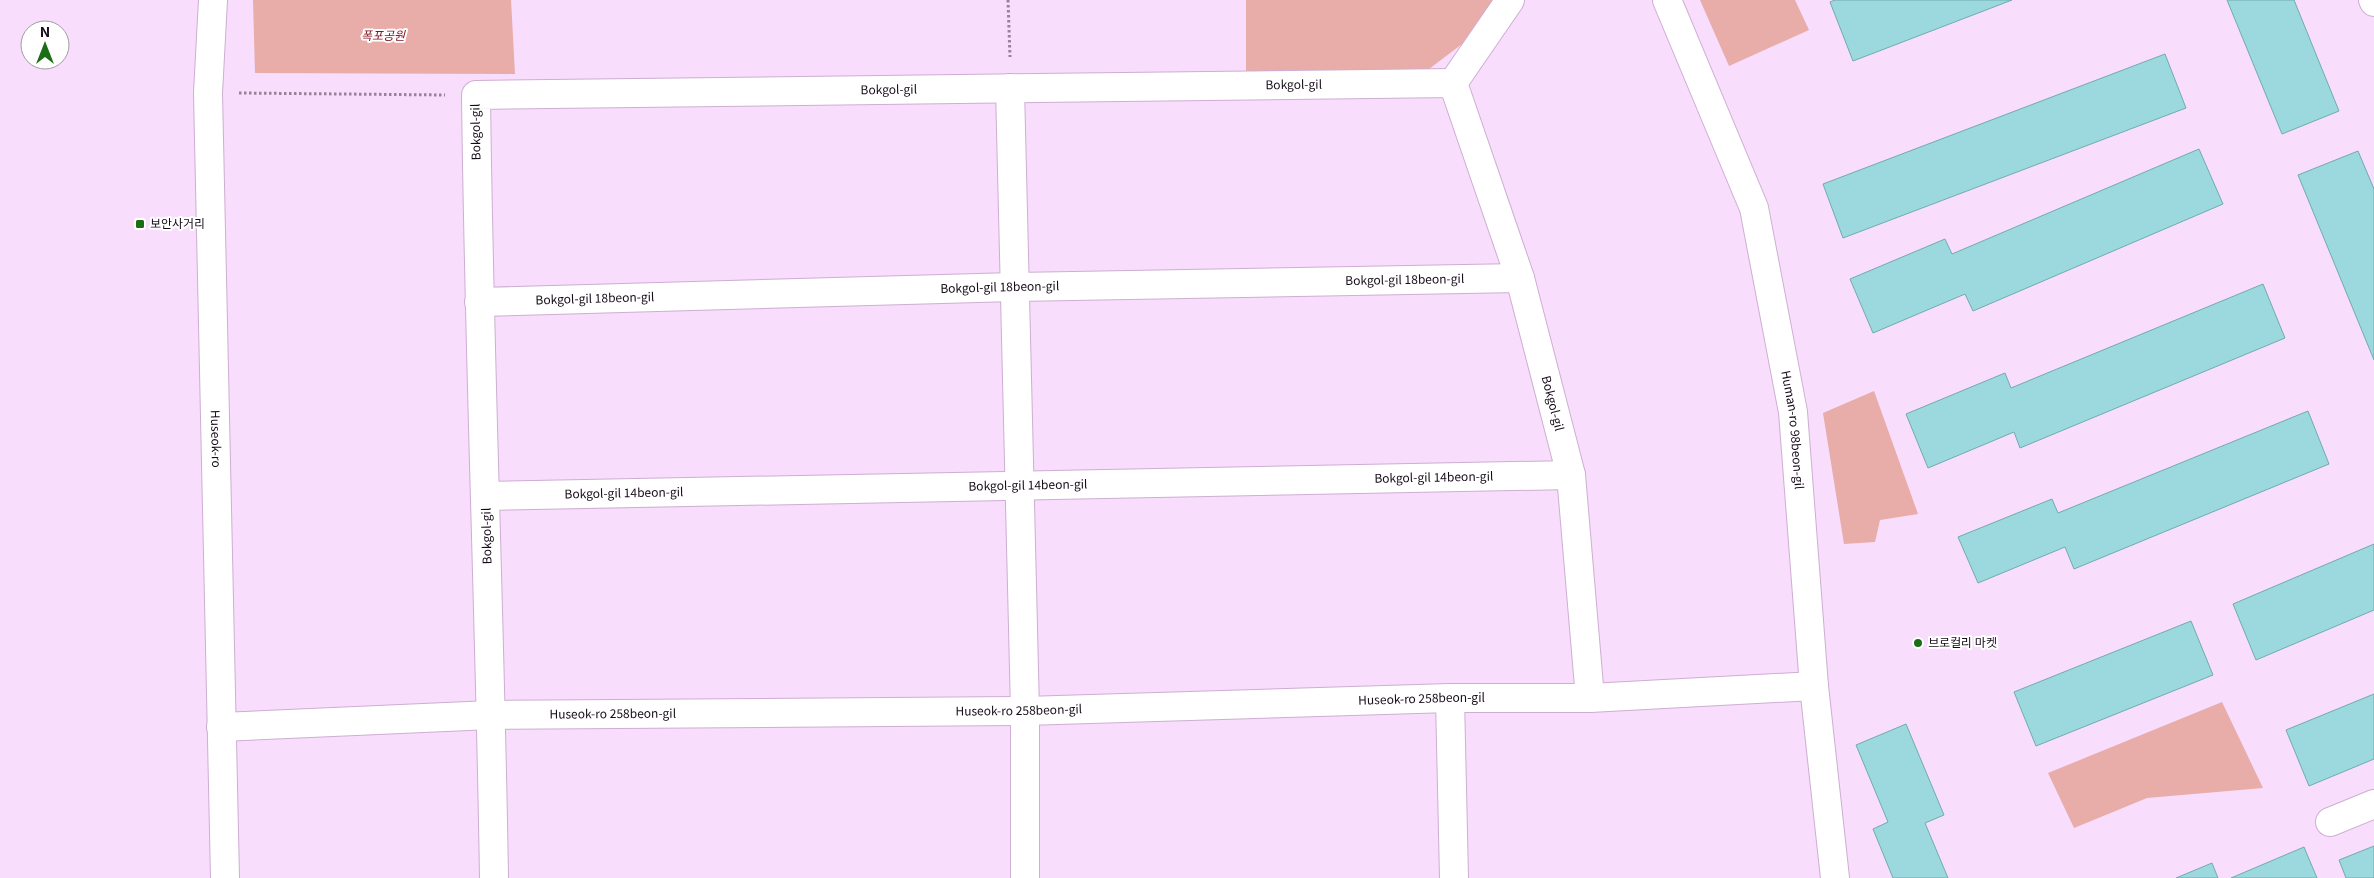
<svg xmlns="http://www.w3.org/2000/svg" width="2374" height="878" font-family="Georgia,'Noto Sans KR',serif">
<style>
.green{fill:#e8aca9}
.building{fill:#9cd9de;stroke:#6fabb0}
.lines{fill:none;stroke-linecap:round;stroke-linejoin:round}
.minor-casing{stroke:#ceaed2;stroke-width:30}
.path{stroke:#97829a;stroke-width:3;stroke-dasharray:2.5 2.5;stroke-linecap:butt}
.minor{stroke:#fff;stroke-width:28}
.poi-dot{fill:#1b6e16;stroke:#fff;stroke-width:2}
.labels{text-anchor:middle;stroke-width:4;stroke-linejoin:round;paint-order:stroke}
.park-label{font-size:12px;font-style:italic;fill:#821520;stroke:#fff}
.street-label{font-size:12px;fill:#150a17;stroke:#fff}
.poi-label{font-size:12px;fill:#150a17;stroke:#fff;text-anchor:start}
</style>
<rect width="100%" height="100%" fill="#f8ddfc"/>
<path class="green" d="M253,0H511L515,74L255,73Z
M1246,0H1493L1462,44L1429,69L1246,72Z
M1700,0H1795L1809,30L1729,66Z
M1874,391L1918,514L1880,520L1875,542L1844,544L1823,413Z
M2222,702L2263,788L2147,798L2074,828L2048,773Z"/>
<path class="building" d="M1835,0H2012L1853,61L1830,2Z
M2227,0H2294L2339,111L2282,134Z
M2165,54L2186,108L1843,238L1823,184Z
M2199,149L2223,204L1973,311L1965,294L1873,333L1850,279L1945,239L1952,254Z
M2358,151L2374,189V360L2298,175Z
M2263,284L2285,338L2020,448L2014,432L1928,468L1906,414L2005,373L2011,388Z
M2308,411L2329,464L2074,569L2065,547L1978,583L1958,537L2052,499L2058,513Z
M2374,544V610L2256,660L2233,604Z
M2191,621L2213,675L2036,746L2014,692Z
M2374,694V759L2309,786L2286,730Z
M1906,724L1944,815L1925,823L1948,878H1893L1873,829L1888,822L1856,745Z
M2374,846V878H2346L2339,860Z
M2304,847L2317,878H2231Z
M2212,863L2218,878H2176Z"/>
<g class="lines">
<defs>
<g id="minor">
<path id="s1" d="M213,0L208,93L225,878"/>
<path id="s2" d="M1667,0L1754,208L1793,412L1814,686L1835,878"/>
<path d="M2373,0L2374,2"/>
<path d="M1453,83L1510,0"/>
<path d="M1010,88L1025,711V878"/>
<path id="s3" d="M479,302L1014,287L1520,278"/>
<path id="s4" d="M486,496L1571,475"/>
<path d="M1450,698L1454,878"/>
<path id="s5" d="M221,727L491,715L1025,711L1450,698H1590L1814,686"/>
<path d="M2330,822L2374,804"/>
<path id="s6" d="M494,878C490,617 479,356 476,95L1453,83L1520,278L1571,475L1590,698"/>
</g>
</defs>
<use href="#minor" class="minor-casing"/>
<path class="path" d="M1008,0L1010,57
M239,93L445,95"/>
<use href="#minor" class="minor"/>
</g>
<g class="poi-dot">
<rect x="135" y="219" width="10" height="10" rx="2.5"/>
<circle cx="1918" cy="643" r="5"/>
</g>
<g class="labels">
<g class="park-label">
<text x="383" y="40">폭포공원</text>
</g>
<g class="street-label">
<text dy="4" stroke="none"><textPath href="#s6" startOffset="1601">Bokgol-gil</textPath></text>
<text dy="4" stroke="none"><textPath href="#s6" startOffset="1196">Bokgol-gil</textPath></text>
<text transform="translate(476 132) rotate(-91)" y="4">Bokgol-gil</text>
<text dy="4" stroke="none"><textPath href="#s3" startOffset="926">Bokgol-gil 18beon-gil</textPath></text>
<text dy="4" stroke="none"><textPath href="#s3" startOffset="521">Bokgol-gil 18beon-gil</textPath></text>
<text dy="4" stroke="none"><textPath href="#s3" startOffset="116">Bokgol-gil 18beon-gil</textPath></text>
<text dy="4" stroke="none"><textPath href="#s6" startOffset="2096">Bokgol-gil</textPath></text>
<text dy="4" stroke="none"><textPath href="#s2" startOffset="451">Human-ro 98beon-gil</textPath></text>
<text dy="4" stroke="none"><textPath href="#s1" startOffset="439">Huseok-ro</textPath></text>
<text dy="4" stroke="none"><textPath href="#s4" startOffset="948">Bokgol-gil 14beon-gil</textPath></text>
<text dy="4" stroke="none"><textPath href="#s4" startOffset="542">Bokgol-gil 14beon-gil</textPath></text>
<text dy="4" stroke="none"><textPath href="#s4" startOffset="138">Bokgol-gil 14beon-gil</textPath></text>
<text transform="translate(487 536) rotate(-91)" y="4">Bokgol-gil</text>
<text dy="4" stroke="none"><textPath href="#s5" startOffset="1201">Huseok-ro 258beon-gil</textPath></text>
<text dy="4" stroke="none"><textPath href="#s5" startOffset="798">Huseok-ro 258beon-gil</textPath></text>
<text dy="4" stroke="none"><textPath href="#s5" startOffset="392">Huseok-ro 258beon-gil</textPath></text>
</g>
<g class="poi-label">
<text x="150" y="228">보안사거리</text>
<text x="1928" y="647">브로컬리 마켓</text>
</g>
</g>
<g transform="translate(45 45)"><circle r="24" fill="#ffffff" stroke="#a19da2"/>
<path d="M0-4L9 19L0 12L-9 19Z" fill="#1b6e16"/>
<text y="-8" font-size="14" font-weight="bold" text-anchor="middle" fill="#150a17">N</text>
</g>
</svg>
